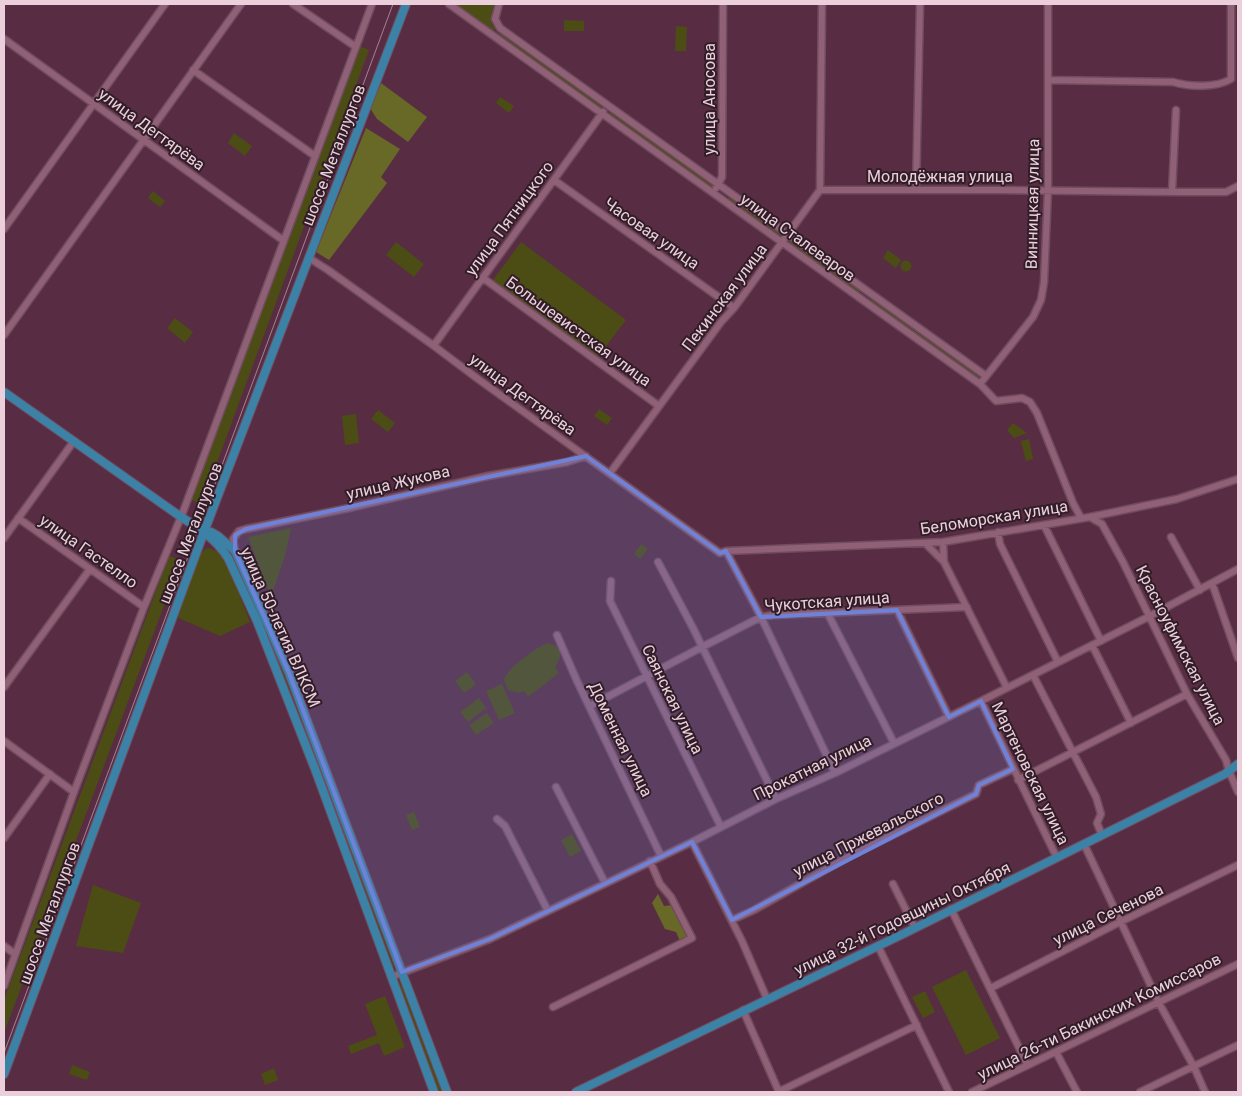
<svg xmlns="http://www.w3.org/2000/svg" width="1242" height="1096" font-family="Roboto,sans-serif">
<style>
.green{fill:#4c4c15}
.forest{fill:#686926}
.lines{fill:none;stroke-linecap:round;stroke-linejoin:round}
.minor-casing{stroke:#704c5f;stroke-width:9}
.major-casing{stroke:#704c5f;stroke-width:10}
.minor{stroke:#8f6076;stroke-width:6}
.major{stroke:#3c81a6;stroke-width:8}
.tram{stroke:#a48192;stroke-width:1}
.marked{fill:#6f82da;fill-opacity:0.2;stroke:#6f82da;stroke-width:4;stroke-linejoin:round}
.labels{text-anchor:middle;stroke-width:4;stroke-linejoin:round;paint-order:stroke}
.street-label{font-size:16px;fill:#ebd0dc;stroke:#311d27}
</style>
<rect width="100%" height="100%" fill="#582d43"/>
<path class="green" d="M453,4H494L491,16L492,25L496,28L492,32Z
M564,20L584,21V31H564Z
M676,26L687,27L686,51H675Z
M501,33L603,106L602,110L599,111L499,35Z
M357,45L369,50L211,479L207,480L198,503L189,499Z
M500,97L514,106L509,113L496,103Z
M610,112L715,186L711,191L608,115Z
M234,133L252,146L245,156L228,143Z
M153,191L165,201L160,207L148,198Z
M730,196L782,233L783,235L781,238L727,200Z
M790,239L861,290L858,295L787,244Z
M396,242L424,264L414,277L386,255Z
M521,242L626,320L597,358L493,280Z
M888,250L901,260L896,268L883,258Z
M900.5 266a5.5 5.5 0 1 1 11 0a5.5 5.5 0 1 1-11 0Z
M872,299L978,375L979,377L977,379L869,303Z
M175,318L193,332L185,343L167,328Z
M599,409L612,418L607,425L594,416Z
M378,410L395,423L388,432L371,419Z
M356,414L359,443L345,445L342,416Z
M1013,423L1027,433L1014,438L1007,430Z
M1029,439L1033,459L1026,461L1021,441Z
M291,528L285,556L271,597L248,537Z
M220,543L233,552L271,638L317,764L315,763L268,638L231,553Z
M641,544L648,549L640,559L634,554Z
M209,548L220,553L226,560L250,622L220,636L176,617L198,557L205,549Z
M169,556L181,560L4,1033V1000Z
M547,643C561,645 564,657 555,666L559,673L528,697L524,691L518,693L508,690L504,680C505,670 537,647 547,643Z
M467,672L476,684L464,693L455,681Z
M502,684L515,713L499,720L486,691Z
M479,698L486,708L468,722L460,712Z
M487,713L494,723L476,735L469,725Z
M320,772L322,773L394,966L392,967Z
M414,812L420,827L412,830L406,815Z
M572,834L581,851L570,857L561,840Z
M93,885L141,903L123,953L76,946Z
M966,970L1000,1038L966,1055L932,987Z
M400,981L442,1092H438L397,982Z
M925,991L935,1012L923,1018L912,997Z
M385,996L405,1047L384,1056L379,1043L351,1054L348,1046L377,1035L365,1004Z
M72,1065L90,1072L87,1080L69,1074Z
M274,1068L278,1080L265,1085L261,1074Z"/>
<path class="forest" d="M381,83L427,117L408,142L377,119L370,108Z
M366,128L400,149L381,177L387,183L329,260L316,252Z
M658,894L664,906L673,905L688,937L680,941L676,932L665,929L652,903Z"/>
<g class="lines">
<defs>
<path id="minor" d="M293,4L356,47
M449,4L980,384L996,401L1022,398L1030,402L1037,413L1073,503L1081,518
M499,4L495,19L500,28L986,376
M4,39L284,241
M193,70L315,156
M1048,80L1173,82C1190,87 1216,88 1231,79V4
M554,180L734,308
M716,188L722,177L723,4
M820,190H1001L1172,192H1226L1238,186
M916,190L920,4
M1172,192L1176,110
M4,229L165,4
M309,258L328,270L430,343L478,379L720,553L726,551L943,542L1090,517L1177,499L1238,479
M483,278L659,406
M4,335L241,4
M434,345L603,112
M980,384L1033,317L1041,300L1044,282L1048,190V4
M610,473L721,322L734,308L820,190L822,4
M1090,517L1102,524L1123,562L1187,694L1226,760L1229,771L1238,792
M18,518L144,607
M1044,525L1101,641
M998,532L1000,544L1058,662
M1171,537L1200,590
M4,538L74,441
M925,543L944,562L943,542
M235,551L233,539L239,531L246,529L349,508L488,476L567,462L586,456
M726,551L761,617L835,773
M658,562L693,628L776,799
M944,562L1007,688
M611,581L610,601L721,827
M1212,583L1238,658
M897,610L949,717
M828,614L894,743
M557,635L577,681L661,856
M1092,645L1131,723
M1033,675L1096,797L1101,814L1097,823L1102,835
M4,687L90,569
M981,701L1057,858
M590,706L702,647L761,617L773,615L967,607
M4,741L74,792
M1018,780L1187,694
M556,787L605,883
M497,819L505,826L548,911
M4,838L50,774
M692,842L742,941L767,999
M1084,844L1159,1003L1194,1067L1205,1092
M893,884L915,928
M951,909L1027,1064
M732,920L754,910L848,857L976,794L979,785L1013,769
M4,946L15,954
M878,946L949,1092
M391,977L490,939L692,842L776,799L835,773L981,701L1150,616L1238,569
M4,986L74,792L144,607L183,512L372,4
M991,988L1120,922L1238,865
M553,1007L692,938L671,897L660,884L650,861
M743,1010L779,1092
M1056,1052L1077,1092
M778,1092L917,1025
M972,1092L1238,964
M1140,1092L1238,1045"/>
<path id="major" d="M4,392L181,517C199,528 216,539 228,558L257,621L315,769L434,1092
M204,532H211L218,536L235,551L289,673L447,1092
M4,1074L204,532L406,4
M576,1092L905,933L1225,774L1238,764"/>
</defs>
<use href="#minor" class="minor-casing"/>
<use href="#major" class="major-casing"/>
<use href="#minor" class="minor"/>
<use href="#major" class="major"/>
<path class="tram" d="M4,1053L393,4"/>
</g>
<path class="marked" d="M586,456L720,553L726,551L761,617L897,610L949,717L981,701L1013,769L979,785L976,794L732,920L692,842L490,939L402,972L289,673L235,551V535L246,529Z"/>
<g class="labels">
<g class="street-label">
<text transform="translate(709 99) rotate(-90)" y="6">улица Аносова</text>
<text transform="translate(152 129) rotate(36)" y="6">улица Дегтярёва</text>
<text transform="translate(333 155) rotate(-69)" y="6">шоссе Металлургов</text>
<text x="940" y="182">Молодёжная улица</text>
<text transform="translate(1032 204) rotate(-89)" y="6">Винницкая улица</text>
<text transform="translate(509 218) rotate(-54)" y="6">улица Пятницкого</text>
<text transform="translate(652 233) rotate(35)" y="6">Часовая улица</text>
<text transform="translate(798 237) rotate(36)" y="6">улица Сталеваров</text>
<text transform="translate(724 297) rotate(-53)" y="6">Пекинская улица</text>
<text transform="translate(579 331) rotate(36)" y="6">Большевистская улица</text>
<text transform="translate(523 394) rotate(36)" y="6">улица Дегтярёва</text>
<text transform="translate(398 482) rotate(-13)" y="6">улица Жукова</text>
<text transform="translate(994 517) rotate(-9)" y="6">Беломорская улица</text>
<text transform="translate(190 533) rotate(-69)" y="6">шоссе Металлургов</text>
<text transform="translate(89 551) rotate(35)" y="6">улица Гастелло</text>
<text transform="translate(827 601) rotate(-4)" y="6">Чукотская улица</text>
<text transform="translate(281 627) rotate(66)" y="6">улица 50-летия ВЛКСМ</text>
<text transform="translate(1181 645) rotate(63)" y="6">Красноуфимская улица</text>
<text transform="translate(673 699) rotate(64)" y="6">Саянская улица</text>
<text transform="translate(621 739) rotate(64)" y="6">Доменная улица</text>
<text transform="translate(812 767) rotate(-26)" y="6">Прокатная улица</text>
<text transform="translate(1031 773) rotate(64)" y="6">Мартеновская улица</text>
<text transform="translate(868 834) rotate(-27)" y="6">улица Пржевальского</text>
<text transform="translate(49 913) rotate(-70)" y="6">шоссе Металлургов</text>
<text transform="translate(1108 914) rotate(-26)" y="6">улица Сеченова</text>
<text transform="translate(902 918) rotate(-26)" y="6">улица 32-й Годовщины Октября</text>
<text transform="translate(1099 1016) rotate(-26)" y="6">улица 26-ти Бакинских Комиссаров</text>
</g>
</g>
<rect width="1242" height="1096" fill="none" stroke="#ebd0dc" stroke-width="10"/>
</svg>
